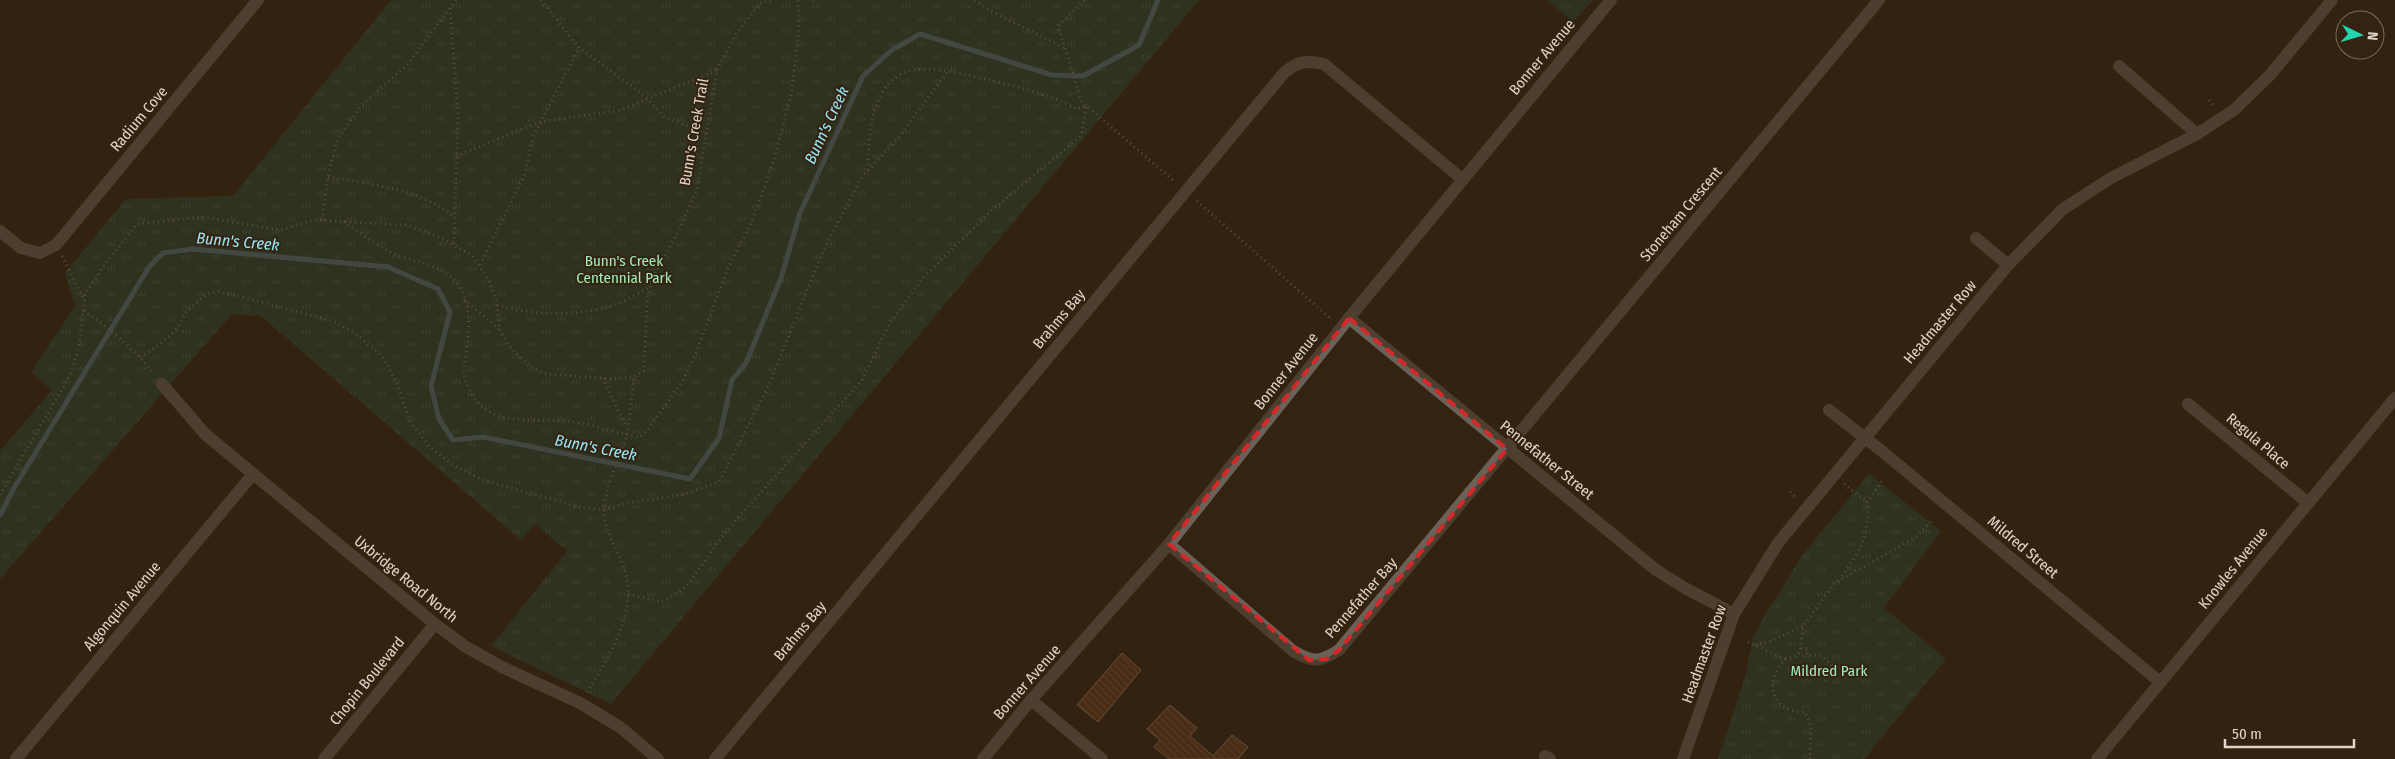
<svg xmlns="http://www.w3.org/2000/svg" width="2395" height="759" font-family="'Fira Sans Condensed',sans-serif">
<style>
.park{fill:url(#park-tufts)}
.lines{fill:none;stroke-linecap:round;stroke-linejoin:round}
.stream{stroke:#53777c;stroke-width:5}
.building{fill:url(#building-back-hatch);stroke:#9f8574}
.path{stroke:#8a7c6e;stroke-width:3;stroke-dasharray:1 4;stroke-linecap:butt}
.minor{stroke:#6a6258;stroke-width:12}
.tertiary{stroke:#6a6258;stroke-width:12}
.marked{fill:none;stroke:#d62828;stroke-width:4;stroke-dasharray:10 6;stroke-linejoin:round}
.labels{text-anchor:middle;stroke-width:4;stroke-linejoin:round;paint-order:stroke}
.street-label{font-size:15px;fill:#e0d5ca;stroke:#342311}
.park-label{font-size:15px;fill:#a0eebc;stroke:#342311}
.water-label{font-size:16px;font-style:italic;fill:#96e7f9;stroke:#342311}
</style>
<defs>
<pattern id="park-tufts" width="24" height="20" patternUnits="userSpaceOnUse" patternTransform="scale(1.25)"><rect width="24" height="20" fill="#2a4534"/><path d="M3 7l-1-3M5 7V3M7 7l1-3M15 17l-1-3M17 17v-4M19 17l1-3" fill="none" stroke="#495f50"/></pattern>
<pattern id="building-back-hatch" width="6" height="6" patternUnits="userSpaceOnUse" patternTransform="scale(1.25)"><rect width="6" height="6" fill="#63391a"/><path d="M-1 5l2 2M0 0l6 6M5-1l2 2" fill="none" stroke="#79553a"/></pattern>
</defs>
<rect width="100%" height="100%" fill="#342311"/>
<path class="park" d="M391,0H1199L611,704L491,646L567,551L535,524L521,540L261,316L232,314L0,579V451L52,390L31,372L75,306L65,273L126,199L233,196Z
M1547,0H1593L1573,22Z
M1869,474L1941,531L1884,608L1946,659L1864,759H1718L1745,677L1753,638L1766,613L1804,553Z"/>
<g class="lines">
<path class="stream" d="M0,515L14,488L149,267L163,253L193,249L388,267L438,289L450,312L431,386L439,419L453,440L483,437L690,479L719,438L732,380L746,363L781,278L800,213L863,76L892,50L920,34L1052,75L1083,76L1139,45L1158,0"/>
</g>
<path class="building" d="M1122,653L1141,670L1098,722L1077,705Z
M1170,705L1197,728L1190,736L1213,756L1232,735L1248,747L1238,759H1169L1154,747L1160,740L1147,729Z"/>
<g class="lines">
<path class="path" d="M541,0L579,48L642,94L664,116L706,134
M813,0H815
M975,0L991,11L1064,48
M1084,0L1058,26L1082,102L1175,182
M450,8L458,115L454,245
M2209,100L2213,105
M456,156L540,122L621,110L717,70
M868,170C869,138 869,92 901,74C914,67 933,69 948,71
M328,177C370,184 421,189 454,217
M1197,201L1331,319
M322,220L329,171L338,138L362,105L407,65L456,0
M344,222C358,231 373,243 388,251C411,262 443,263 459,286C474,309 468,342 464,367C463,375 467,386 471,393C492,430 538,417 574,422C597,425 618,434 640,437L647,431L683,380L694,358L728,268L751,224L774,160L791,95L799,30L798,0
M62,256L84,300
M480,265L524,176L534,135L579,48
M464,300L499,329
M497,305C534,316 574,316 612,306C625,302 638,293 650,287
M84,311C109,328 135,350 154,374
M140,357L155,348L177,329L185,313L207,294L219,292L242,297L333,321L356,334L382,356L396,381L410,421L429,446L453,465L483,480L583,508L604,510L627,503L685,494L719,482L768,387L823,251L862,177L899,137L948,71C985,79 1044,90 1076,109L1087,106L1081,136L991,211L924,277L890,323L862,380L727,530L686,587L662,602L628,594
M603,378L626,427
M1844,484L1867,502
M1790,492L1796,498
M0,495L72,372L79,345L85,295L102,268L137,224L202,217L280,230L314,220L406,225L437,236L472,255L489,280L496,300L500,330L509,346L531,368L547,374L614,379L634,377L644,371L647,298L654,275L679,230L697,189L717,70L736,34L760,3L774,0
M1842,576L1855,557L1864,539L1868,517L1867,502L1883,480
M1748,642L1785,659C1764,683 1770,712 1805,712L1811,726L1810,759
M1755,645L1771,641L1803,626
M1801,648L1807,649V655L1822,656L1835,668L1825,681
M1785,659L1794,657L1800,652L1803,626L1835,583L1916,537L1932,520
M587,692C609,657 639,611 624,568C617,548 605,533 604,511C604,490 619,461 625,441C630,421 631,398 634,377"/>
<path class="minor" d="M2119,66L2197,134
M0,231L21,248L40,253L56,245L258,0
M1976,238L2008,265
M1349,318L1656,570L1685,588L1734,614
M162,384L205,434L435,624L466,647L502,667L580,703L620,727L658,759
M2188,404L2308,503
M1829,410L1883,452L2160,682
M1169,544L1293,651C1313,663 1320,662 1339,650L1879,0
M1031,700L1102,759
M1545,756L1550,759
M16,759L253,474
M324,759L435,624
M715,759L1284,73C1298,61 1307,60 1324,64L1462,179
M2097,759L2395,398"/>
<path class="tertiary" d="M983,759L1031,700L1169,544L1349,318L1611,0
M1683,759L1734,614L1778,543L2008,265L2063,209L2111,178L2197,134L2234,110L2270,75L2332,0"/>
</g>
<path d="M0 0H2395V759H0ZM1349,318L1507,449L1339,650L1326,659L1309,660L1169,544Z" fill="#342311" fill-opacity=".55" fill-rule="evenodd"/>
<path class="marked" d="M1349,318L1507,449L1339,650L1326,659L1309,660L1169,544Z"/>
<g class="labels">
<g class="street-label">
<text transform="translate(1542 57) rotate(-50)" y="5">Bonner Avenue</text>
<text transform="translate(139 119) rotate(-50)" y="5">Radium Cove</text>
<text transform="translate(694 132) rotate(-80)" y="5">Bunn's Creek Trail</text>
<text transform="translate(1681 214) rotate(-50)" y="5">Stoneham Crescent</text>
<text transform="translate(1059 319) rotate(-50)" y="5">Brahms Bay</text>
<text transform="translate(1940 322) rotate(-50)" y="5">Headmaster Row</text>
<text transform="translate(1286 371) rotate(-52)" y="5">Bonner Avenue</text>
<text transform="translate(2258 441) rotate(40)" y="5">Regula Place</text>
<text transform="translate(1547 460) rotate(39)" y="5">Pennefather Street</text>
<text transform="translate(2023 547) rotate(40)" y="5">Mildred Street</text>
<text transform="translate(2233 568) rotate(-51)" y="5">Knowles Avenue</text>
<text transform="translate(406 579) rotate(39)" y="5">Uxbridge Road North</text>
<text transform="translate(1361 598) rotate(-49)" y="5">Pennefather Bay</text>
<text transform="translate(122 606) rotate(-50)" y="5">Algonquin Avenue</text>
<text transform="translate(800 631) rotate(-50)" y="5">Brahms Bay</text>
<text transform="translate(1704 654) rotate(-70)" y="5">Headmaster Row</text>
<text transform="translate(367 681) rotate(-51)" y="5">Chopin Boulevard</text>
<text transform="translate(1027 682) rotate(-49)" y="5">Bonner Avenue</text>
</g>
<g class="park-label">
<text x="624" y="266">Bunn's Creek<tspan x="624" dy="17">Centennial Park</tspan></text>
<text x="1829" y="676">Mildred Park</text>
</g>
<g class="water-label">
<text transform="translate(826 125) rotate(-65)" y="6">Bunn's Creek</text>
<text transform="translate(238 241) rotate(5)" y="6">Bunn's Creek</text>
<text transform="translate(596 447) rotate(11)" y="6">Bunn's Creek</text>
</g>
</g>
<g transform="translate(2360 35) rotate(95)"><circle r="24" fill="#342311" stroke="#796a5b"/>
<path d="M0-4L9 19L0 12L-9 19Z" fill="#23d5af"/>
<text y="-8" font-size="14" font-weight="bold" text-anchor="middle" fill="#e0d5ca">N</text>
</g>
<path d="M2225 739v8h129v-8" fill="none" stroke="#e0d5ca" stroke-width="2.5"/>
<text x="2232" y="739" font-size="15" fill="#e0d5ca" stroke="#342311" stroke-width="4" paint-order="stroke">50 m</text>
</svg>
